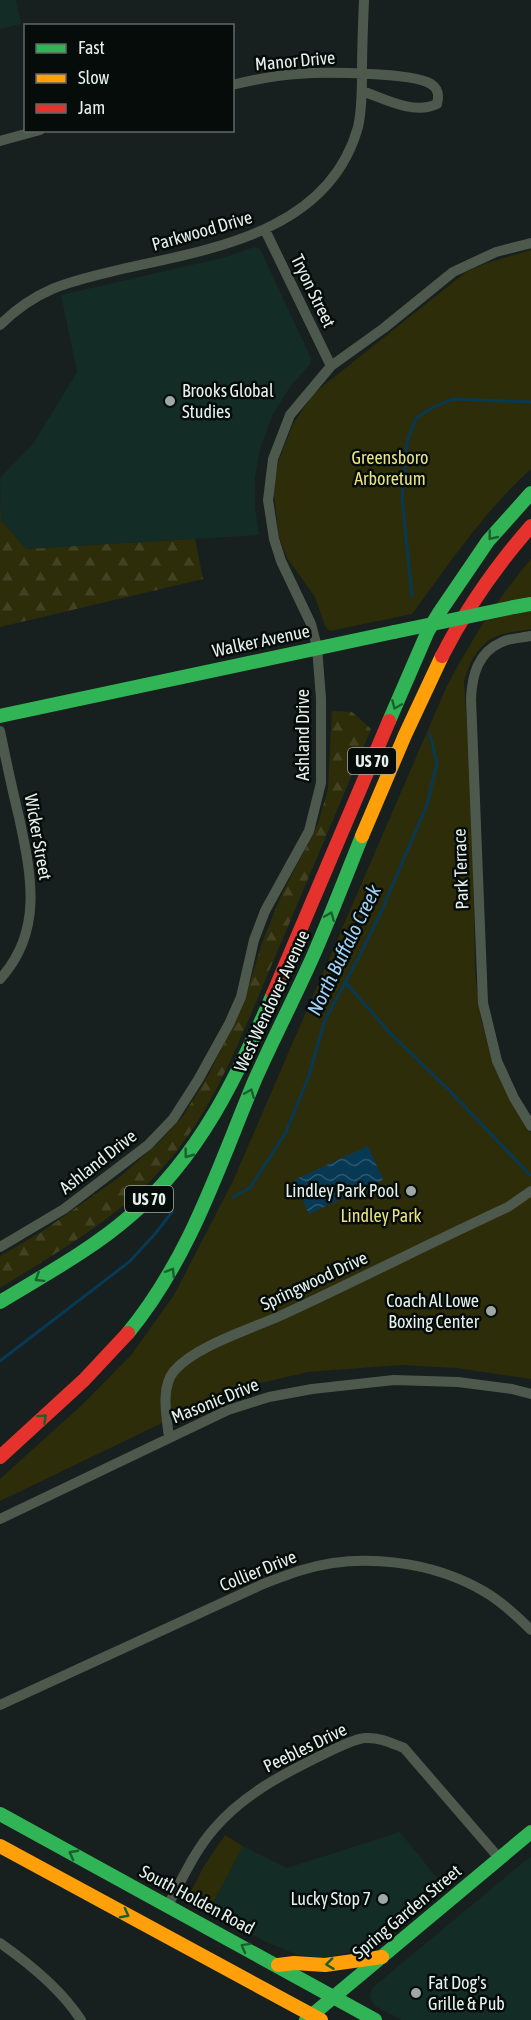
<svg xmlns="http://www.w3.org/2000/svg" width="531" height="2020" font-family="'Asap Condensed',sans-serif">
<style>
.built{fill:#142c26}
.green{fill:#2e2d0a}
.forest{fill:url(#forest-firs)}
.water{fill:url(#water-waves)}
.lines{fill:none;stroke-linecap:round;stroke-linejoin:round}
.stream{stroke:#083954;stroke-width:3}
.street{stroke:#4e594e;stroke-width:10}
.fast{stroke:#30b455;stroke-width:14}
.slow{stroke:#ff9f0a;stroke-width:14}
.jam{stroke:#e5322d;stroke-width:14}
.fast-bridge{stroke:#30b455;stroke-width:14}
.oneway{stroke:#1a602f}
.poi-dot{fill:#9ea8a5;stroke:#050c09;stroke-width:2}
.labels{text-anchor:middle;stroke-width:5;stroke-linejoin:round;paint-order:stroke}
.shield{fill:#050c09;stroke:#a2aca9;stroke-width:1.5}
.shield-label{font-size:16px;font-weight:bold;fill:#e6f1ed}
.street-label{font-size:18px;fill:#e6f1ed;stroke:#050c09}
.poi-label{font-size:18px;fill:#e6f1ed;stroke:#050c09;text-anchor:end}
.park-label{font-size:18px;fill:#ebe37f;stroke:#050c09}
.water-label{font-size:20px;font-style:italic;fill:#a1d2f7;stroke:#050c09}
</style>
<defs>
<pattern id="forest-firs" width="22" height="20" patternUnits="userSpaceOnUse" patternTransform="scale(1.5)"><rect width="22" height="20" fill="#2e2d0a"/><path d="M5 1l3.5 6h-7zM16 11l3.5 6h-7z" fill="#424222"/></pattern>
<pattern id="water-waves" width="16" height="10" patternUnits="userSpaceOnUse" patternTransform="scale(1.5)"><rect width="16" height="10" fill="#083954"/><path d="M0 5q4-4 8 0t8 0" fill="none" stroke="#2c566d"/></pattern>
</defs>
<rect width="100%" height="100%" fill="#17201e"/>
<path class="built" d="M0,0H16L21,24L0,29Z
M254,247L260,249L311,358L310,364L290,387L272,416L260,449L255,478V507L259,535L25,549L1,521L0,478L33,444L77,372L61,295L226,257Z
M400,1832L441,1883L363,1948L344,1954L318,1958L298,1955L266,1942L209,1911L243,1846L287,1868Z
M531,1856V2020H402L375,2006L370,1996L372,1988Z"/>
<path class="green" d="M531,250V469C484,511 449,564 412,614L330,631L325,626L315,597L287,558L279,537L274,496V484L279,460L293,424L313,394L466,272L487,263Z
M531,559V629C520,631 507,632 497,636C479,643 468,664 464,682L472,802L475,973L481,1020L492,1060L531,1133V1379L457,1368L400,1365L308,1372L261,1383L187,1411L0,1501V1479L83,1404L132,1354L174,1295L233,1181L446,688C470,642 497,599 531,559Z
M225,1835L243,1846L209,1911L187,1899L204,1866Z"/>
<path class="forest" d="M0,497L1,521L26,549L195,539L203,579L0,627Z
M332,711L352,712L371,729C338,808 305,886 272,964C240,1038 212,1118 154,1177C110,1223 54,1254 0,1288V1256L40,1233L121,1176L158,1143L183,1116L209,1074L244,1002L262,943L281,896L318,824L328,788Z"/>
<path class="water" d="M368,1146L383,1180L309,1214L294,1180Z"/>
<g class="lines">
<path class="stream" d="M412,596L402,498L407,442L416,418L432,408L452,399L531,402
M346,983L390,1033L447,1088L530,1175
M233,1197L250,1188L286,1132L308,1078L325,1020L361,953L381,912L427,805L437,763L430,734
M0,1361L129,1262L155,1234L172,1212"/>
<path class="street" d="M232,85C253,80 276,75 297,74C322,72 413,72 431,84C439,89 439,96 437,104C413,115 385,99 362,91
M0,141L40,130
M265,230L331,366
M0,325C38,287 72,281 122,269C212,249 329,232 358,127C362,110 362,91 362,73C362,49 363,24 364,0
M531,636C522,638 510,638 502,642C478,652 472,675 471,699L483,1003L497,1061L514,1098L531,1126
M0,731C6,760 12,789 19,817C31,874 44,931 0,979
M0,1247L64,1209L148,1145L173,1119L198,1080L229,1024L241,997L254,940L265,911L309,831L321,783V699L317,647L311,624L281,561L274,539L268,500L273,459L290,415L331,366L384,328L453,272L496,252L531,243
M169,1438C167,1418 160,1388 174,1371C195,1346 251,1329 282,1315C358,1280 432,1242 508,1207L531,1191
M0,1519L228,1410L269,1397L312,1389L394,1380L458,1382L512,1389L531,1394
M0,1705L263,1584C276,1579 289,1574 302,1570C360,1552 433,1561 485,1592C502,1602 517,1616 531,1630
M168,1905C182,1880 194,1852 213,1830C243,1794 285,1773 326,1753C337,1748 353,1739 365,1738C379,1737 391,1743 404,1748L499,1858
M0,1943C30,1964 61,1989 81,2020"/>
<path class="fast" d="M514,607L531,604
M0,716L394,632
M389,721L428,631L439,613L488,541L531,493
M0,1302C44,1275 91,1250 130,1216C199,1158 238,1075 273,994
M128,1333C190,1257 217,1171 254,1082C273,1039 295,997 314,954C331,915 346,876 362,836
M0,1814L375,2020
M306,2020L531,1832"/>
<path class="slow" d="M362,836L405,735L442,656
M0,1846L321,2020
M278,1965L294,1963L325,1965L382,1957"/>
<path class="jam" d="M442,656C466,609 496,566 531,526
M273,994L389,721
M0,1457L84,1380L128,1333"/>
<path class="fast-bridge" d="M394,632L514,607"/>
</g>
<defs><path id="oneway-chevron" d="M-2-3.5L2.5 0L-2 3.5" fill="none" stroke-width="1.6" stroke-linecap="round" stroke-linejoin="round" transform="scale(1.5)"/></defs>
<g class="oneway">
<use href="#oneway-chevron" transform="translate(492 536) rotate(129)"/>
<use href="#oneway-chevron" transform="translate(396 705) rotate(113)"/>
<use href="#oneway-chevron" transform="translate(330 916) rotate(-68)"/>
<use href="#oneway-chevron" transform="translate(250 1093) rotate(-68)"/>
<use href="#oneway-chevron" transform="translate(188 1154) rotate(127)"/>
<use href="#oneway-chevron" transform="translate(171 1272) rotate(-58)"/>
<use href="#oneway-chevron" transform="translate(39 1278) rotate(148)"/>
<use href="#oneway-chevron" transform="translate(43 1418) rotate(-42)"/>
<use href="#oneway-chevron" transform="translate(73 1854) rotate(-152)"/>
<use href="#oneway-chevron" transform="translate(125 1914) rotate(28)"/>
<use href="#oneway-chevron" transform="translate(245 1947) rotate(-151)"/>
<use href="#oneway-chevron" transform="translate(330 1964) rotate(173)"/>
</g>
<g class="poi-dot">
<circle cx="170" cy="401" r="6"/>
<circle cx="411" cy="1191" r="6"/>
<circle cx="491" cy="1311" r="6"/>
<circle cx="383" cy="1899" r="6"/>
<circle cx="416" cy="1993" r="6"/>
</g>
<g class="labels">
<g class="shield">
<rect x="348" y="748" width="48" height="26" rx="4.5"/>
<rect x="125" y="1186" width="48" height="26" rx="4.5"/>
</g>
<g class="shield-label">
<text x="372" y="767">US 70</text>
<text x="149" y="1205">US 70</text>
</g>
<g class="street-label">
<text transform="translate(295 61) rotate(-5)" y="6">Manor Drive</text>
<text transform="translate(202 231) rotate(-16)" y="6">Parkwood Drive</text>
<text transform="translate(313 291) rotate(64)" y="6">Tryon Street</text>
<text transform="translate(261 641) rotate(-12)" y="6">Walker Avenue</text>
<text transform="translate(303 735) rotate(-90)" y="6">Ashland Drive</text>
<text transform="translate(38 837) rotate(80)" y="6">Wicker Street</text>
<text transform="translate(461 869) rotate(-92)" y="6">Park Terrace</text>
<text transform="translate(272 1001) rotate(-65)" y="6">West Wendover Avenue</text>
<text transform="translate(98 1162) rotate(-38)" y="6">Ashland Drive</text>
<text transform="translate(314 1281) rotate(-25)" y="6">Springwood Drive</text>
<text transform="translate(215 1401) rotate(-22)" y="6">Masonic Drive</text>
<text transform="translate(258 1571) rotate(-22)" y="6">Collier Drive</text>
<text transform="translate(305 1748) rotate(-26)" y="6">Peebles Drive</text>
<text transform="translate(197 1900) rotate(28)" y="6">South Holden Road</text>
<text transform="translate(407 1912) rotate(-40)" y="6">Spring Garden Street</text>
</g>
<g class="poi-label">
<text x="182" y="397" text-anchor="start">Brooks Global<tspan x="182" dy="21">Studies</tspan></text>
<text x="399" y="1197">Lindley Park Pool</text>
<text x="479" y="1307">Coach Al Lowe<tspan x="479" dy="21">Boxing Center</tspan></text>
<text x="371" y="1905">Lucky Stop 7</text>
<text x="428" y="1989" text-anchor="start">Fat Dog's<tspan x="428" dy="21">Grille &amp; Pub</tspan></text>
</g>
<g class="park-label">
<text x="390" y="464">Greensboro<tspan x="390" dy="21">Arboretum</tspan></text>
<text x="381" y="1222">Lindley Park</text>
</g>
<g class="water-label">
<text transform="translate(344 950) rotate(-64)" y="7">North Buffalo Creek</text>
</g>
</g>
<rect x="24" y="24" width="210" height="108" fill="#050c09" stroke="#5f6864" stroke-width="1.5"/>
<rect x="36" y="44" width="30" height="9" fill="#30b455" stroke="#5f6864" stroke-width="1.5"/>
<text x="78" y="54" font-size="18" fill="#e6f1ed">Fast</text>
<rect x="36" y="74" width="30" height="9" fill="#ff9f0a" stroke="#5f6864" stroke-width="1.5"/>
<text x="78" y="84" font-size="18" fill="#e6f1ed">Slow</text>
<rect x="36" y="104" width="30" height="9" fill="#e5322d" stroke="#5f6864" stroke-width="1.5"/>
<text x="78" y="114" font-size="18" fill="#e6f1ed">Jam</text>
</svg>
